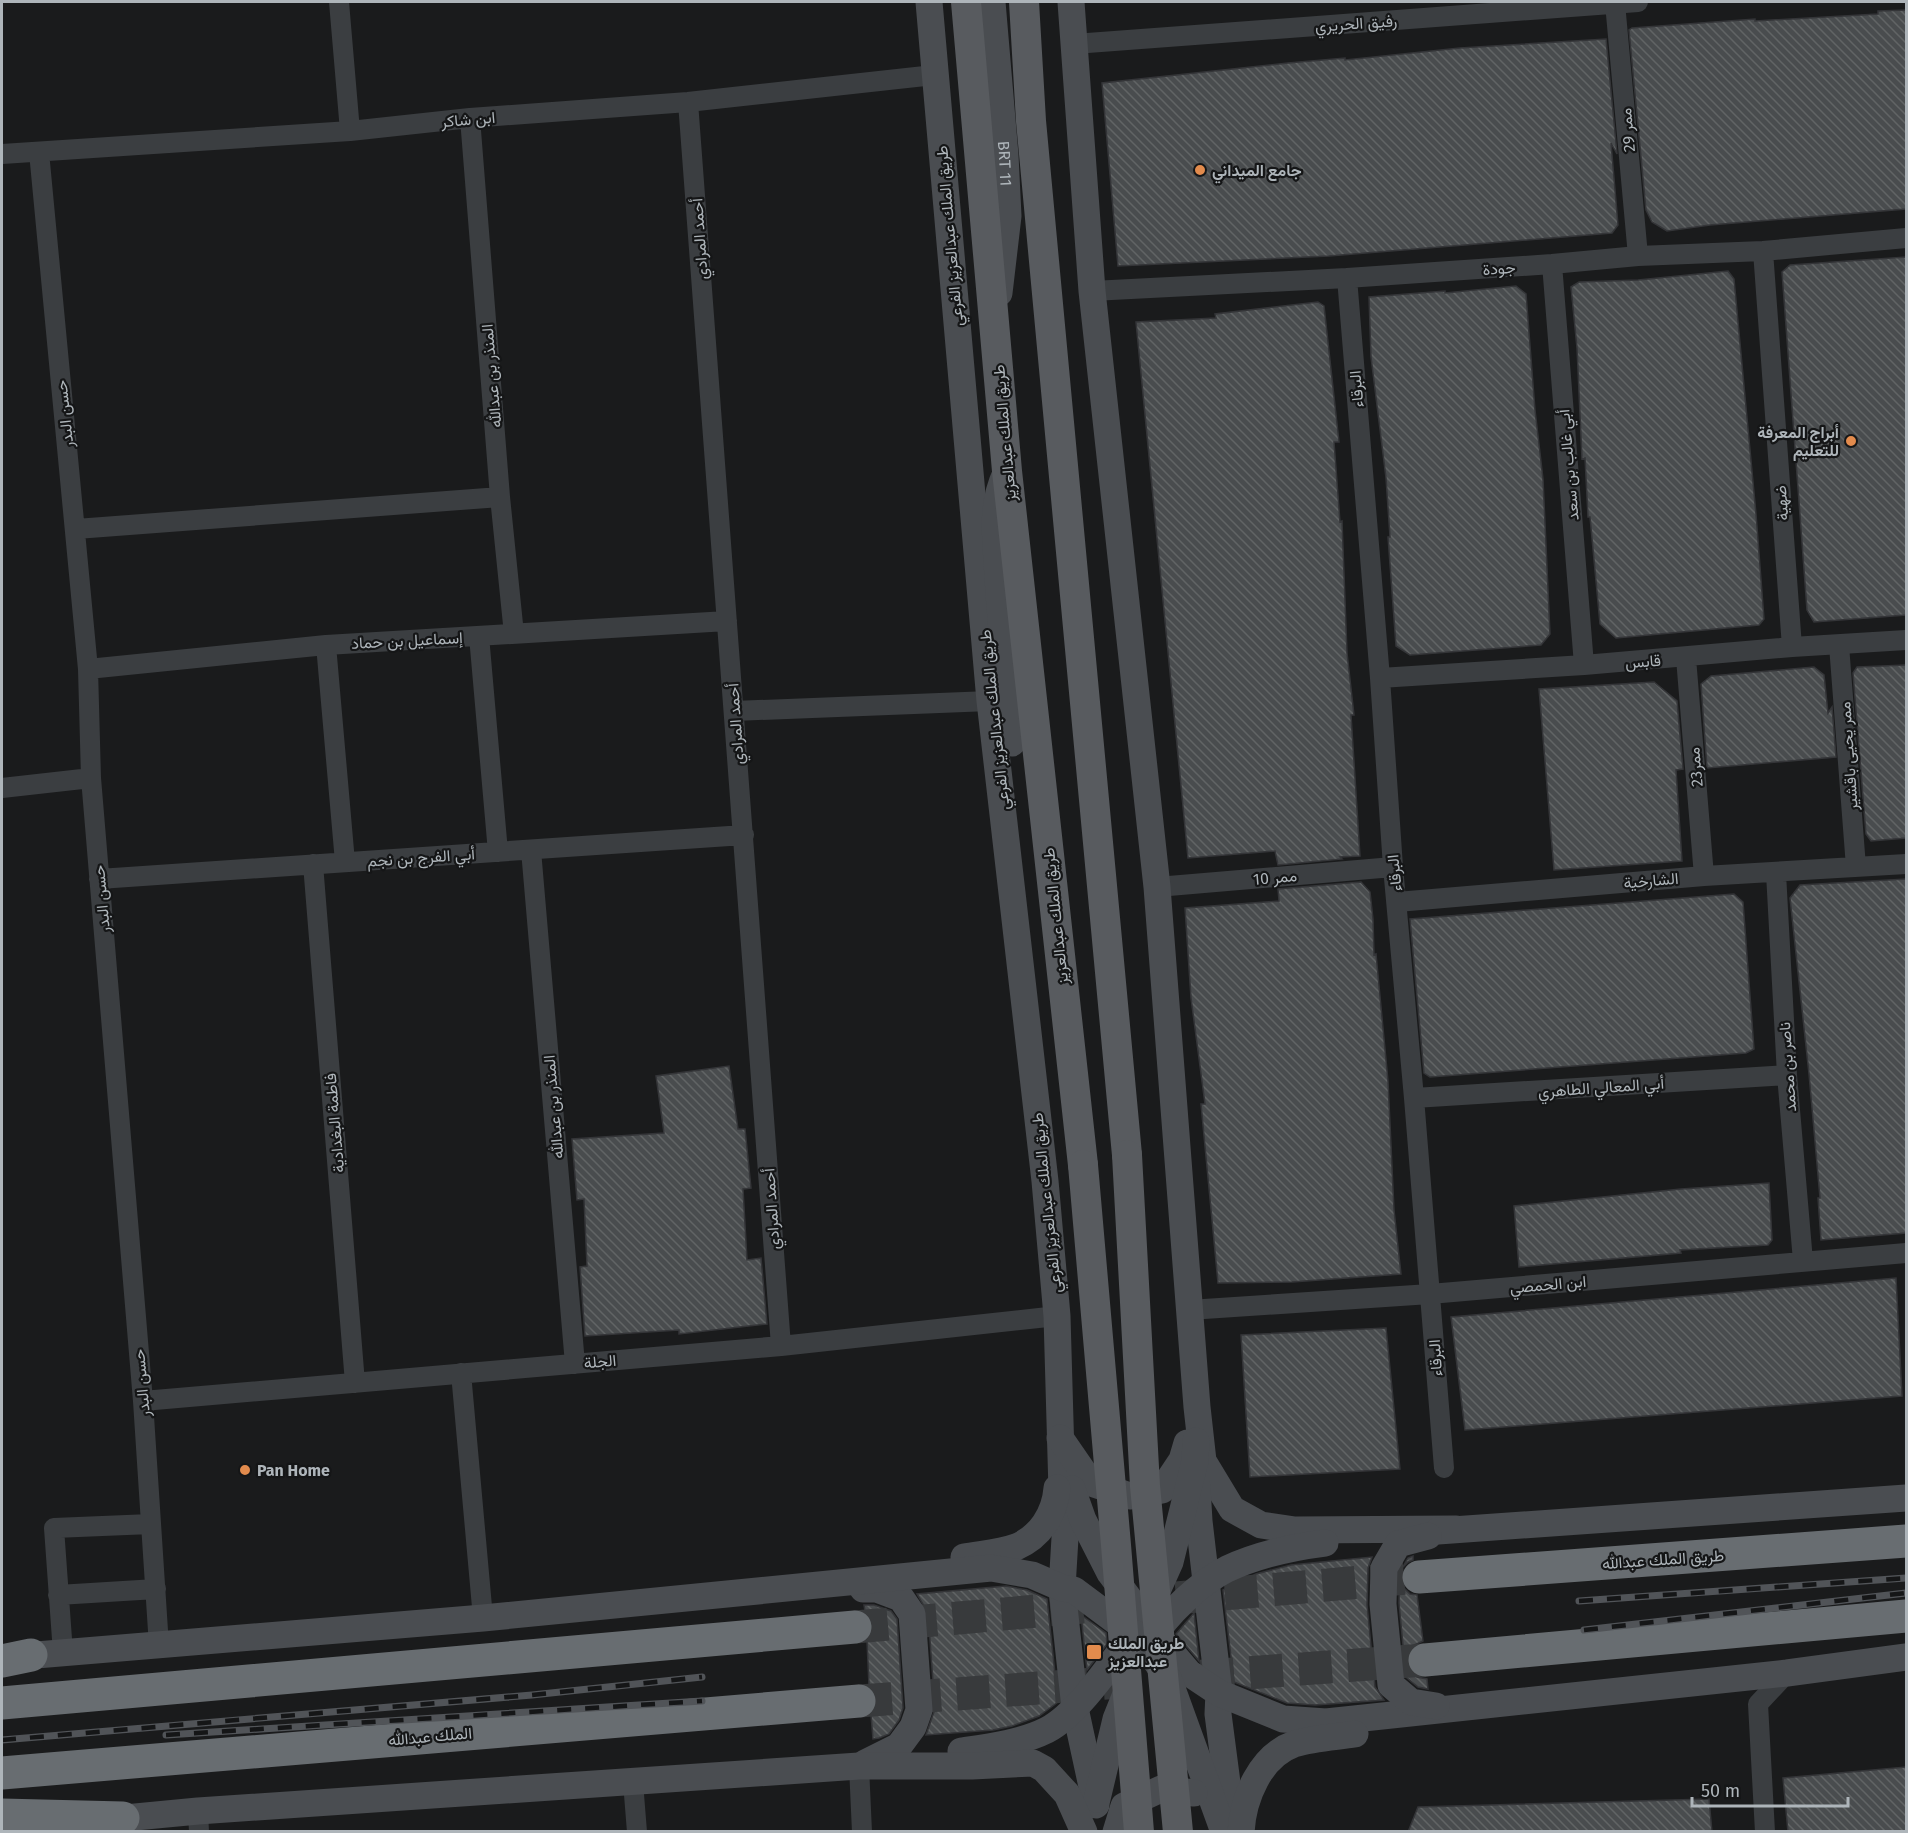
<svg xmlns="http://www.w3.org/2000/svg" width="1908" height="1833" font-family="'Fira Sans',Vazirmatn,sans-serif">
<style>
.building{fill:url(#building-back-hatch);stroke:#343538;stroke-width:1.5}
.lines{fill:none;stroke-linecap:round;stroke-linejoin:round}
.highway-tunnel{stroke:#383a3c;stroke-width:33;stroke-dasharray:33 16;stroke-linecap:butt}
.street{stroke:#3b3e41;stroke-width:20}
.secondary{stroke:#4a4d51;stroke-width:27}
.primary{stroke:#585b5f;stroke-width:30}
.highway{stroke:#686d71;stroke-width:33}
.rail-casing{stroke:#515458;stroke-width:7}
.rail{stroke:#151617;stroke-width:4.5;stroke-dasharray:14;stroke-linecap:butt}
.primary-bridge{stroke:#585b5f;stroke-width:30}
.poi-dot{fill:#e28b4d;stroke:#151617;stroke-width:2}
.labels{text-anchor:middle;stroke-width:4.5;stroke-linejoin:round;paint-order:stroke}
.street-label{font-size:16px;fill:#aeb5ba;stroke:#151617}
.poi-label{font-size:16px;font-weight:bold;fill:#aeb5ba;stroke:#151617;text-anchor:start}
</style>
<defs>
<pattern id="building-back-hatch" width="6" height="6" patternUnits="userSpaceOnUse" patternTransform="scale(1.5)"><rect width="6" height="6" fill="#494c4e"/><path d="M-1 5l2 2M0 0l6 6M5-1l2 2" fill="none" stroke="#616465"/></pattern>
</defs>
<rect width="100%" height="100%" fill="#1a1b1c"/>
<path class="building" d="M1906,10V209L1710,225L1667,231L1652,222L1646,210L1629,30L1632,28L1755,19V21L1878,14V11Z
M1606,39L1617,154L1611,143L1618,225L1612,233L1329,256L1118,266L1102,83L1288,63L1345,58V60L1460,48Z
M1906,257V615L1814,622L1807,610L1782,272L1790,265Z
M1728,271L1734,279L1756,514L1764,619L1759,625L1616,638L1600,624L1590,517H1588L1585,458L1582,459L1577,348L1571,287L1579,282L1638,280Z
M1516,286L1526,294L1535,410L1543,479L1550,634L1541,645L1410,655L1396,646L1388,537H1390L1386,478L1371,357L1369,297L1445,291V293Z
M1318,302L1324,306L1339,442H1334L1340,522L1342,521L1347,653L1354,715H1351L1360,856L1340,857L1342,859L1278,865L1275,851L1188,858L1136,322L1216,318L1215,314Z
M1906,665V838L1871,841L1866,834L1853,673L1857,667Z
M1814,667L1824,675L1828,713L1832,707L1836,757L1707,768L1701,684L1711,676Z
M1654,682L1677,701L1683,769L1676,770L1682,861L1554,870L1539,689Z
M1906,879V1233L1821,1240L1818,1198H1820L1809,1074L1790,898L1800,885Z
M1361,882L1370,892L1373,919L1374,955L1376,954L1388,1081L1394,1210L1401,1274L1292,1282L1218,1283L1201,1104H1205L1191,998L1185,908L1279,901L1278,889Z
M1734,894L1743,902L1754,1049L1746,1053L1430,1077L1424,1073L1410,919Z
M729,1066L738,1129H745L751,1188L743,1189L747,1260L761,1258L767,1324L679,1334V1330L585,1336L580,1267L587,1266L584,1199L577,1200L572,1139L664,1133L656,1076Z
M1769,1183L1772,1240L1768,1245L1680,1250L1681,1253L1519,1267L1514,1206L1681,1189Z
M1896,1278L1902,1396L1465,1430L1451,1317Z
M1386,1328L1400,1469L1250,1477L1241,1335Z
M1413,1556V1560L1408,1562L1402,1568L1400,1579L1404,1588L1410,1594L1417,1595L1423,1641L1414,1645L1408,1652L1406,1662L1410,1671L1417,1677L1427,1679L1428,1689L1418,1687L1406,1677L1399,1603L1400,1572L1408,1558Z
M1372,1557L1368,1568L1367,1605L1375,1687L1384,1700L1315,1705L1287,1703L1234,1682L1223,1590L1256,1574L1291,1565Z
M1006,1586L1027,1590L1047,1599L1058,1702L1039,1716L1012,1726L993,1730L926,1735L935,1709L928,1613L917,1594Z
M864,1605H874L891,1611L897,1619L903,1708L899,1720L889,1734L879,1738L873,1739L871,1715L876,1708L878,1700L875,1691L869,1686L867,1641L872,1634L874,1625L871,1617L865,1611Z
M1194,1613L1199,1661L1176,1634Z
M1081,1615L1106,1633L1107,1644L1087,1670Z
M1906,1767V1832H1788L1783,1778Z
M1709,1799L1712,1832H1408L1418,1807Z"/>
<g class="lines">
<path class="highway-tunnel" d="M1176,1598L1419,1577
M855,1627L1095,1606
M859,1701L1425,1660"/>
<path class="street" d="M339,2L350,131
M1615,3L1638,256
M1074,44L1638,2
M688,102L781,1346
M470,118L500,497L514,634
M39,152L88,669L91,778L143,1401L159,1646
M2,154L350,131L470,118L688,102L934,75
M1763,251L1792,647
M1552,264L1584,665
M1347,278L1380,678L1393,867L1414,1098L1444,1468
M1092,291L1347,278L1552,264L1638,256L1763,251L1906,238
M76,529L500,497
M479,636L498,852
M326,645L345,862
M1839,645L1856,867
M1686,658L1704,876
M88,669L326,645L727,621
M1380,678L1584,665L1792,647L1906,640
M734,711L990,701
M2,788L91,778
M531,850L575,1364
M313,864L355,1383
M1776,873L1787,1075L1803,1261
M99,879L744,835
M1157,887L1393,867
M1397,902L1704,876L1906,864
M1414,1098L1787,1075
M1189,1310L1430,1294L1906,1253
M461,1373L483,1618
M143,1401L781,1346L1057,1316
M58,1595L156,1589
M63,1653L54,1528L151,1524
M859,1766L862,1832
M633,1782L637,1832
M198,1811L199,1832
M1765,1832L1758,1704L1787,1673"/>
<g class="secondary">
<path d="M929,2L990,701L1045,1181L1057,1316L1062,1491L1066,1521L1062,1588L1075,1708L1096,1805"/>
<path id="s1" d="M992,2L1005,155L1008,216L999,293"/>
<path d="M1071,2L1092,291L1157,887L1197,1407L1203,1461L1232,1509L1261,1525L1295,1530L1456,1529"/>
<path d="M1006,473C990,507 996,540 998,577C1001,633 1008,688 1012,743"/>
<path d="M1060,1438L1091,1483L1130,1496L1162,1490L1182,1460L1187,1443"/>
<path d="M1197,1487L1199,1521L1219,1693L1218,1714L1232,1821"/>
<path d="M1072,1489L1083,1520L1110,1573L1155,1633L1189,1673L1219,1693L1283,1719L1326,1722L1787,1673L1906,1657"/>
<path d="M1438,1531L1906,1498"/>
<path d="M1428,1536L1398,1544L1384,1568L1383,1604L1391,1685L1411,1702L1436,1706"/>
<path d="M964,1557C980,1554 1000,1553 1016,1547C1040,1537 1055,1514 1057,1488"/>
<path d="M863,1589H877L901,1598L912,1614L919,1710L913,1727L899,1746L865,1763"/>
<path d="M1153,1600L1170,1562L1195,1461L1196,1441"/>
<path d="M1151,1641C1165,1615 1201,1582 1227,1569C1257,1555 1293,1547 1325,1543"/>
<path d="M12,1657L483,1618L991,1568L1032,1575L1062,1588L1074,1590L1133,1634L1147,1648L1169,1680L1224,1832"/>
<path d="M961,1751C989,1747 1021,1743 1047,1730C1078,1714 1112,1662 1134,1633"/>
<path d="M1097,1799L1116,1719L1128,1689"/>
<path d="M104,1820L198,1811L859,1766H972L1033,1763L1044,1769L1067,1794L1084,1832"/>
<path d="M1116,1832L1124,1806L1161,1789L1194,1793"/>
<path d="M1241,1832C1243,1798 1260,1756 1294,1744C1313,1738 1335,1737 1355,1734"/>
</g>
<path class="primary" d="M966,2L1007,471L1083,1165
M1024,2L1031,121L1127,1155"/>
<path class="highway" d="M1419,1577L1906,1541
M1425,1660L1906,1616
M2,1661L31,1655
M2,1703L855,1627
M2,1773L859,1701
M2,1815L123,1818"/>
<defs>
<path id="rail" d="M1579,1601L1906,1578
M1584,1630L1906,1593
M166,1735L702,1701
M2,1740L532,1695L702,1677"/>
</defs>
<use href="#rail" class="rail-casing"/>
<use href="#rail" class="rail"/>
<path class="primary-bridge" d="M1127,1155L1145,1486L1178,1832
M1083,1165L1116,1545L1139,1832"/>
</g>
<g class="poi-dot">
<circle cx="1200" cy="170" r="6"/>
<circle cx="1851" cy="441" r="6"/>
<circle cx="245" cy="1470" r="6"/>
<rect x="1086" y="1644" width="16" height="16" rx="3"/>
</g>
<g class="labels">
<g class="street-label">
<text transform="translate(1356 23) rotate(-4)" y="6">رفيق الحريري</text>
<text transform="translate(468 119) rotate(-5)" y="6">ابن شاكر</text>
<text transform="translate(1627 130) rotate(-95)" y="6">ممر 29</text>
<text dy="6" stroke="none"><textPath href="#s1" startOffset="162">BRT 11</textPath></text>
<text transform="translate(949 236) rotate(-95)" y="6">طريق الملك عبدالعزيز الفرعي</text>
<text transform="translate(699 239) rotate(-94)" y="6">أحمد المرادي</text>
<text transform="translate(1499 268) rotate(-4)" y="6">جودة</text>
<text transform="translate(491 376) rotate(-95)" y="6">المنذر بن عبدالله</text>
<text transform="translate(1356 389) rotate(-95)" y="6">البرقاء</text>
<text transform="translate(64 414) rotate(-96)" y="6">حسن البدر</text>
<text transform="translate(1004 433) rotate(-95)" y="6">طريق الملك عبدالعزيز</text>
<text transform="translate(1568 465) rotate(-95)" y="6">أبي غالب بن سعد</text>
<text transform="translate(1781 503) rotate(-94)" y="6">ضهية</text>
<text transform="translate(407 640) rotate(-3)" y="6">إسماعيل بن حماد</text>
<text transform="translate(1643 661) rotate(-4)" y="6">قابس</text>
<text transform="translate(994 720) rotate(-96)" y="6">طريق الملك عبدالعزيز الفرعي</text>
<text transform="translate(735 724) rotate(-94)" y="6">أحمد المرادي</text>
<text transform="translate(1848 756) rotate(-94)" y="6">ممر يحيى باقشير</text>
<text transform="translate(1695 767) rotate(-95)" y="6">ممر23</text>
<text transform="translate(421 857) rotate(-4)" y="6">أبي الفرج بن نجم</text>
<text transform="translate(1394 873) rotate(-96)" y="6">البرقاء</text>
<text transform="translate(1275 877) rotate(-5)" y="6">ممر 10</text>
<text transform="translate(1651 880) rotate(-5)" y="6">الشارخية</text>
<text transform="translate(101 899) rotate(-95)" y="6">حسن البدر</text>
<text transform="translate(1055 916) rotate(-96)" y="6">طريق الملك عبدالعزيز</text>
<text transform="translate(1787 1067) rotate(-94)" y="6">ناصر بن محمد</text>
<text transform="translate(1601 1087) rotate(-4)" y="6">أبي المعالي الطاهري</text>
<text transform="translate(553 1107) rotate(-95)" y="6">المنذر بن عبدالله</text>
<text transform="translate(334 1123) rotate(-95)" y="6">فاطمة البغدادية</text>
<text transform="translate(1046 1203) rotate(-96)" y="6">طريق الملك عبدالعزيز الفرعي</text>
<text transform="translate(771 1209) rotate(-94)" y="6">أحمد المرادي</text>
<text transform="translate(1548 1284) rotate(-5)" y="6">ابن الحمصي</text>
<text transform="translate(1435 1358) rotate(-94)" y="6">البرقاء</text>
<text transform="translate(600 1361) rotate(-5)" y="6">الجلة</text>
<text transform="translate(141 1383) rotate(-95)" y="6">حسن البدر</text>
<text transform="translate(1663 1559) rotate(-4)" y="6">طريق الملك عبدالله</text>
<text transform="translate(430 1736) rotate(-5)" y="6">الملك عبدالله</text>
</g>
<g class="poi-label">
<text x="1212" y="176">جامع الميداني</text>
<text x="1839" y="438" text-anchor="end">أبراج المعرفة<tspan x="1839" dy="18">للتعليم</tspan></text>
<text x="257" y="1476">Pan Home</text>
<text x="1108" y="1649">طريق الملك<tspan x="1108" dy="18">عبدالعزيز</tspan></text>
</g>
</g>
<rect width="1908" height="1833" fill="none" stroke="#aeb5ba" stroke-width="6"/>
<path d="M1692 1797v9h156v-9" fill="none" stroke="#aeb5ba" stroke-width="3"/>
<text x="1701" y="1797" font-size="18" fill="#aeb5ba" stroke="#151617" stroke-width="4.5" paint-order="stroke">50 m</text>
</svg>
